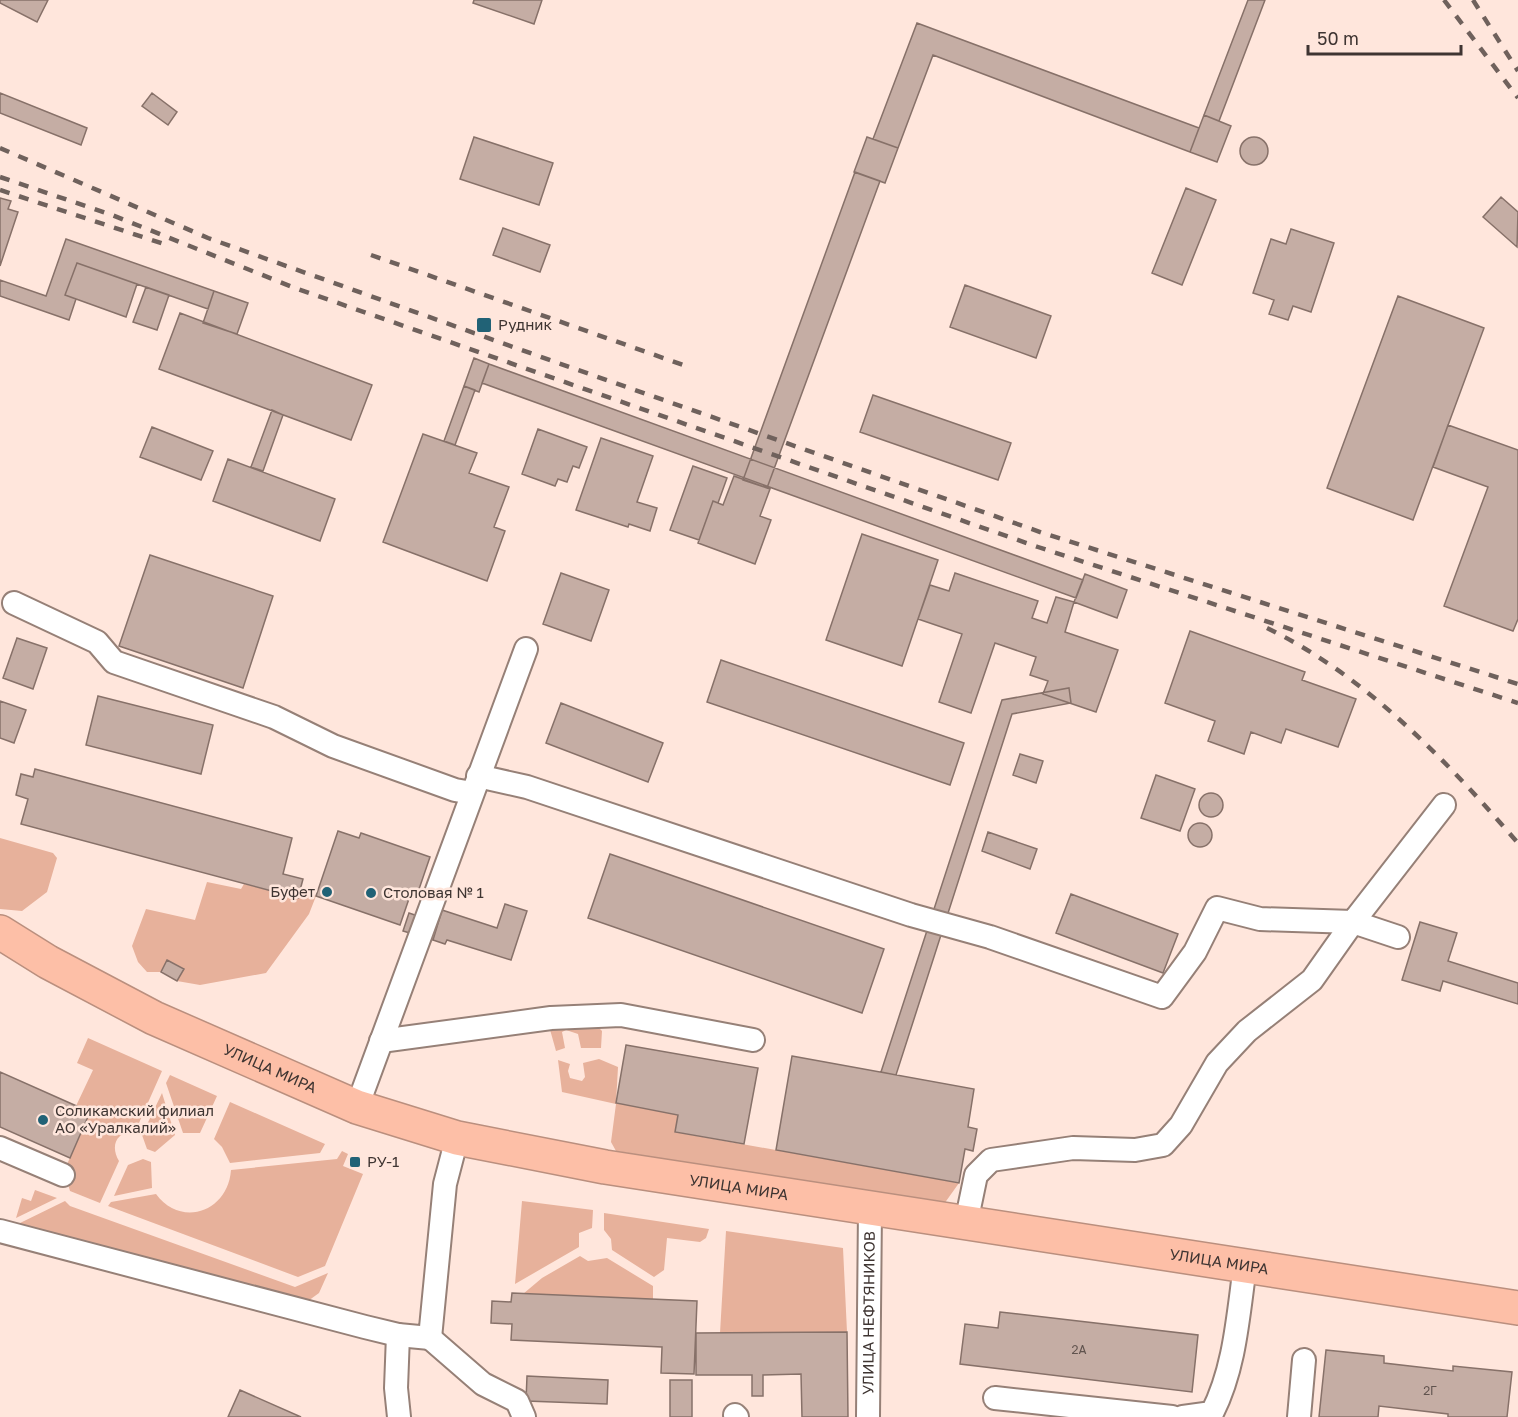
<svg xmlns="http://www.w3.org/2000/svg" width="1518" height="1417" font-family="'Golos Text',sans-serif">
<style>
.green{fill:#e7b19b}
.building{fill:#c5ada4;stroke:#877169;stroke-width:1.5}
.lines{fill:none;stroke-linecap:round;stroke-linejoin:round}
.minor-casing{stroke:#968077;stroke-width:26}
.highway-casing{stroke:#ba8f7e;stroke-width:36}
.minor{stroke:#fff;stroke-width:22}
.highway{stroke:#fdbfa7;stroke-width:33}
.rail{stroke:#6f615c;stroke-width:4.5;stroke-dasharray:10 10;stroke-linecap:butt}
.poi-dot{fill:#216276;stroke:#ffe6dc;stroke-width:2}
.labels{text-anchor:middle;stroke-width:5;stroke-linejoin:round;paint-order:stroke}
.number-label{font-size:12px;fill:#60534e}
.poi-label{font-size:15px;fill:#3f3532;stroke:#ffe6dc;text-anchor:start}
.street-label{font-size:15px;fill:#3f3532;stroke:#ffe6dc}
</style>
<rect width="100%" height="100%" fill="#ffe6dc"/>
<path class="green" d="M0,838L53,853L57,858L47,892L22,911L0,909Z
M207,882L241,889L244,884L298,898L300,891L316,896L309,914L266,973L200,985L177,981L184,969L167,960L161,972H147L138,962L132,946L146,909L195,920Z
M594,1023L602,1031L601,1048H581L578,1034L566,1030L562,1032L565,1048L556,1051L549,1026Z
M88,1038L162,1071L135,1132C116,1131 110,1146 119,1161L100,1203L70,1191L64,1171L90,1113L76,1106L93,1070L77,1063Z
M599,1059L618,1067L616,1103L678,1115L675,1132L959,1183L944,1204L616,1151L611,1142L616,1104L562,1092L558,1060L570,1064L568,1071L570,1078L582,1081L585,1077L583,1063Z
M170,1075L217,1096L200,1133H183L166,1083Z
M162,1093L175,1135L155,1152L147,1149L142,1135Z
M230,1102L325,1144L320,1153L230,1163L222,1147L214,1139Z
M342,1151L348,1154L343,1166L363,1174L325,1266L298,1277L108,1206L111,1202L156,1194C181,1228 228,1212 231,1170L337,1159Z
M143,1159L151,1162L152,1188L114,1196L128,1165Z
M35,1190L57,1198L16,1218L22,1198L31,1201Z
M65,1201L70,1206L295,1287L328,1273L319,1293L308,1301L18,1224Z
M522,1201L593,1210L592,1228L579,1233V1247L515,1284Z
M604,1213L709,1229L706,1238L700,1242L667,1238L664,1270L654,1277L612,1250L611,1239L604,1230Z
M726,1231L843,1248L847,1332L720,1333Z
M580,1256L588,1261L607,1258L653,1286V1299L523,1294L542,1278Z"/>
<path class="building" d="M0,0H48L37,22L0,3Z
M474,0H542L534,24L473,3Z
M1248,0H1265L1219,121L1204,115Z
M917,23L1199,128L1190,152L933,55L898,148L873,139Z
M0,93L87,128L81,145L0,113Z
M152,93L177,112L168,125L142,106Z
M1204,115L1231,126L1217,162L1190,152Z
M1240 151a14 14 0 1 1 28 0a14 14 0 1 1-28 0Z
M474,137L553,163L539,205L460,179Z
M867,137L898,148L885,183L854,172Z
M855,172L880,181L767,488L743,480Z
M1186,188L1216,200L1182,285L1152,273Z
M1501,197L1518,212L1517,247L1483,217Z
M0,198L11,201L8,209L18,212L0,266Z
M503,228L550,245L540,272L493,255Z
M1291,229L1334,243L1311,312L1293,306L1288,320L1269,314L1274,300L1253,293L1271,239L1286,244Z
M66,239L214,291L208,309L77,263L65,295L76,299L69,320L0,296V280L46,296Z
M77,263L137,284L126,317L65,295Z
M965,285L1051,316L1036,358L950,327Z
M146,287L169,295L157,330L133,322Z
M214,291L248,303L237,334L203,323Z
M1398,296L1484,328L1413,520L1327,488Z
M180,313L372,385L351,440L159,369Z
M474,358L489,364L479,392L464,386Z
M489,364L1083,580L1076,598L482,383Z
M464,386L475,390L455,445L444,441Z
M873,395L1011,443L998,480L860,432Z
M272,410L283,415L263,471L251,467Z
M1448,425L1518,450V619L1513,631L1444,606L1488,487L1433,467Z
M152,427L213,451L201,480L140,457Z
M538,429L587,447L579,468L573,466L567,482L558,479L555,486L522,474Z
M423,434L477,453L469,473L509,487L494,527L505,531L487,581L383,542Z
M601,438L653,456L637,502L657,508L650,531L629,524L628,527L576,510Z
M228,459L335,499L320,541L213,501Z
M693,466L727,478L718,503L713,501L699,540L670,530Z
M734,476L770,489L760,516L771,520L755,564L698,543L713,501L723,505Z
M862,534L938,560L902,666L826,640Z
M150,555L273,596L243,688L119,646Z
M561,573L609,590L591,641L543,624Z
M955,573L1038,601L1032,618L1047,623L1056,597L1074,602L1065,632L1118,650L1096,712L1043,694L1048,681L1030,675L1036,657L995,643L971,713L939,702L962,634L918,619L930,585L949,591Z
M1085,574L1127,590L1117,618L1074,602Z
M1190,631L1305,672L1302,680L1356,699L1338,747L1286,729L1281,743L1251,732L1244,754L1208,741L1215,721L1165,703Z
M17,638L47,648L33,689L3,678Z
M721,660L964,743L950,785L707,702Z
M1069,688L1071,703L1012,714L896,1075L881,1072L1002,700Z
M98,696L213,725L201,774L86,745Z
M0,701L26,710L14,743L0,738Z
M561,703L663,743L648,782L546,743Z
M1020,754L1043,761L1036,783L1013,775Z
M35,769L292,838L283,874L303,879L298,898L21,824L28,799L16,795L21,774L33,777Z
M1156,775L1195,789L1180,831L1141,818Z
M1199 805a12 12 0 1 1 24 0a12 12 0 1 1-24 0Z
M1188 835a12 12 0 1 1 24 0a12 12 0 1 1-24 0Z
M338,831L359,838L361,833L430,857L418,892L412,890L400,925L316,896Z
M988,832L1037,849L1030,869L982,851Z
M610,854L884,949L862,1013L588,918Z
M1071,894L1178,934L1163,973L1056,933Z
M505,904L527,911L511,960L447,940L445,944L433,940L442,910L497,928Z
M409,913L438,923L433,940L403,931Z
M1420,922L1457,933L1448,961L1518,983V1004L1443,981L1440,991L1402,980Z
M167,960L184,969L177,981L161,972Z
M626,1045L758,1068L744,1144L675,1132L678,1115L616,1103Z
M792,1056L974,1089L968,1127L977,1129L973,1151L965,1149L959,1183L776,1150Z
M0,1072L90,1112L70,1158L0,1127Z
M512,1293L697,1301L694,1374L661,1373L662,1347L511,1340L512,1324L491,1323L492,1301L511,1302Z
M1000,1312L1198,1335L1192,1392L960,1364L965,1324L998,1328Z
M847,1332L848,1417H802L801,1374L763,1375V1396H752V1375H696V1333Z
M1326,1350L1384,1356V1363L1453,1371V1366L1512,1372L1507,1417H1448V1414L1379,1406L1378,1417H1319Z
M527,1376L608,1380L607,1404L526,1401Z
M670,1380H692V1417H670Z
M240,1390L301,1417H228Z"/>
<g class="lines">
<defs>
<g id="minor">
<path d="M14,603L97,642L114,662L274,717L333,746L455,790L472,793"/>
<path d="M478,776L527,787L911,915L990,937L1162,997L1195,952L1217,908L1260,919L1353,922L1444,805"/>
<path d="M381,1041L551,1018L621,1015L753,1040"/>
<path d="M357,1107L526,649"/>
<path d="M0,1148L63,1175"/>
<path d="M966,1223L976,1175L991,1160L1073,1148L1135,1150L1163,1145L1181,1125L1217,1063L1247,1031L1312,980L1353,922L1398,937"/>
<path d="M0,1231L365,1327L398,1335L430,1338L445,1184L457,1138"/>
<path d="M398,1335L396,1388L399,1417"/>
<path d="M430,1338L483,1384L517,1401L524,1417"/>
<path d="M995,1398L1172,1417"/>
<path d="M735,1415L737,1417"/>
<path id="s1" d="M868,1417L870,1209"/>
<path d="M1183,1417L1212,1413C1235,1368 1238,1316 1245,1266"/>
<path d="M1299,1417L1304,1360"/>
</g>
<g id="highway">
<path id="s2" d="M0,932L48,962L154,1018L357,1107L457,1138L605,1167L1518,1308"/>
</g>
</defs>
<use href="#minor" class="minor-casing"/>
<use href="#highway" class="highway-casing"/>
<use href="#minor" class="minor"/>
<use href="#highway" class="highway"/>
<path class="rail" d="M1444,0L1518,98
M1473,0L1518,71
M0,148L208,238L558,363L1043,533L1518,684
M0,177L112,215L295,288L1038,547L1518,703
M0,190L167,245
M371,255L686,366
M1267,628C1366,676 1446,760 1518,843"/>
</g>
<g class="poi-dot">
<rect x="476" y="317" width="16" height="16" rx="3"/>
<circle cx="327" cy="892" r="6"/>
<circle cx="371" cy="893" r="6"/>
<circle cx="43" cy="1120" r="6"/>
<rect x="349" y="1156" width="12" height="12" rx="3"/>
</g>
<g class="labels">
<g class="number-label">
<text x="1079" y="1354">2А</text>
<text x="1430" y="1395">2Г</text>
</g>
<g class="poi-label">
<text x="498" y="330">Рудник</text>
<text x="315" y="897" text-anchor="end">Буфет</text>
<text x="383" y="898">Столовая № 1</text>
<text x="55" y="1116">Соликамский филиал<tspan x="55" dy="17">АО «Уралкалий»</tspan></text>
<text x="367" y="1167">РУ-1</text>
</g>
<g class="street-label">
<text dy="5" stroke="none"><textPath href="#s2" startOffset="303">УЛИЦА МИРА</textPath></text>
<text dy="5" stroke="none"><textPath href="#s2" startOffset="789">УЛИЦА МИРА</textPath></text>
<text dy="5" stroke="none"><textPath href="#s2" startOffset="1275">УЛИЦА МИРА</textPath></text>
<text dy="5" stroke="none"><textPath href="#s1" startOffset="104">УЛИЦА НЕФТЯНИКОВ</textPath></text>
</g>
</g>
<path d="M1308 45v9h153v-9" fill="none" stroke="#3f3532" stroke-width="3"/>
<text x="1317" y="45" font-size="18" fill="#3f3532" stroke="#ffe6dc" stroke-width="4.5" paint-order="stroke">50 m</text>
</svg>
